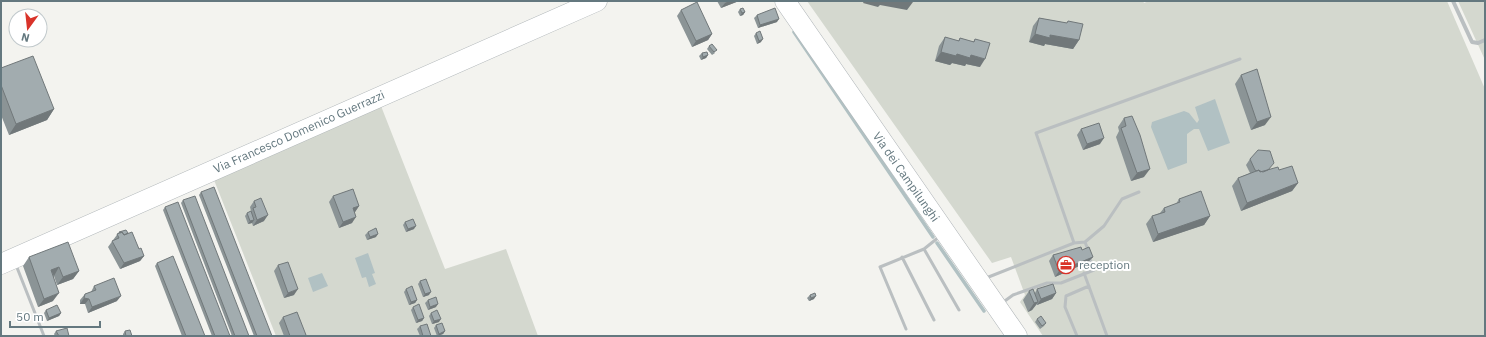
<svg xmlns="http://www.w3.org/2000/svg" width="1486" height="337" font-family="'IBM Plex Sans',sans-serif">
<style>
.green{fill:#d4d8cf}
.water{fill:#b1c1c3}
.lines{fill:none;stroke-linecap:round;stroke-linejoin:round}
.stream{stroke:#b1c1c3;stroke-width:3.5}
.secondary-casing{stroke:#afb5b8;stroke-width:21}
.lane{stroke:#babfc1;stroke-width:3}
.street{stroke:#babfc1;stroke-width:4}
.secondary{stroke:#fff;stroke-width:20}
.wall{fill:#8b9496}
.shaded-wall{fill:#71787a}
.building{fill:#a2acaf;stroke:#71787a}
.labels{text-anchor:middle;stroke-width:4;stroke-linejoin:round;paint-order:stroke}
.street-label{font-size:12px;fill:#64787f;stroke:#fff}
.poi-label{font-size:12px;fill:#64787f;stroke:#fff;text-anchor:start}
</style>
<rect width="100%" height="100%" fill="#f3f3ef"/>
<path class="green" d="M807,1H1143L1144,3L1149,1H1447L1485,89V336H1043L1020,302L1025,295L1011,257L992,263Z
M1458,1H1485V60Z
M381,106L445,269L506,249L538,336H276L214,180Z"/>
<path class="water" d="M1215,99L1230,143L1208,151L1199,129H1194L1187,134V163L1168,170L1151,127L1152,122L1184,111L1189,113L1197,123L1199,120L1195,107Z
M368,253L375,273L372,274L376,284L369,287L366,277L362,278L355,258Z
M322,273L328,286L313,292L308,278Z"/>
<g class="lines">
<path class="stream" d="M794,32L933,237
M937,243L984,311"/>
<defs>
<path id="secondary" d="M785,1L1017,336
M1,264L597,1"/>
</defs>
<use href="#secondary" class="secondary-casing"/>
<path class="lane" d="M1085,242L1104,226L1122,199L1139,192
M1074,243L1036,133L1240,59
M924,249L959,310
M902,257L934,320
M16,265L44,336
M1084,273L1107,336
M986,278L1074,243L1085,242L1088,250
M1002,303L1013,295L1047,283H1061L1094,270L1089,256
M906,329L880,267L924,249L939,237
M1077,336L1065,307L1066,296L1089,286"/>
<path class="street" d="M1453,1L1472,42L1478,43L1485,40"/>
<use href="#secondary" class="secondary"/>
</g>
<path class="wall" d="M717,1H739L721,8Z
M740,9L745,12L743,15L740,16L738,12Z
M681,10L712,34L708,40L692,47L677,16Z
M757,15L777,22L758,28L754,18Z
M1039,18L1067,23L1068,21L1079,40L1073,49L1045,44L1044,46L1029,42L1033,26Z
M756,33L761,42L757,44L754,36Z
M945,37L958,41L960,38L973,42L975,39L980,67L966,64L965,66L952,63L950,65L935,61L939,46Z
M709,46L715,53L712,55L707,49Z
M702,53L708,55L706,58L701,60L699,56Z
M1,68L54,109L47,120L9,135L1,115Z
M1241,75L1265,125L1251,130L1235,84Z
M1124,118L1144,177L1131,181L1116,137L1119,131L1118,127Z
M1081,129L1100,144L1083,150L1077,135Z
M1250,159L1270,169L1279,170L1298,183L1292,191L1241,211L1232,186L1238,178L1250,173L1246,165Z
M201,192L272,336H254L199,195Z
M333,196L359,206L355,212H354L352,223L339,228L329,202Z
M1179,199L1210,216L1204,225L1153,242L1146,224L1152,216L1160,213L1164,208L1176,204Z
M183,200L249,336H232L181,203Z
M254,201L264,221L253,226L252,223L248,224L245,216L247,213L251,211L250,207Z
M165,207L230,336H212L163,210Z
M405,222L414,229L406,232L403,225Z
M119,232L128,233L144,256L140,261L120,269L108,247Z
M368,232L376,237L367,240L365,235Z
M1082,250L1093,257L1088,262L1055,277L1049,261L1053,255Z
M29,257L79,271L73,279L57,285L54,276L53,301L38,307L23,266Z
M157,263L205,336H182L155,266Z
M278,265L294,295L284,298L274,271Z
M420,281L429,295L423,297L418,284Z
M94,286L117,301L88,313L85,304H80V300L85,294L91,292Z
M406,289L417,300L415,303L409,305L404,292Z
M1037,289L1056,293L1052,299L1037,305V304L1032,310L1028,312L1023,300L1029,291L1035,293Z
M810,295L814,299L809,301L807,298Z
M428,300L436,307L428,310L425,303Z
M413,307L424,318L422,321L416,323L411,310Z
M46,310L61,313L59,316L47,321L44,313Z
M431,313L439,322L432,324L429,316Z
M283,317L305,336H284L279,323Z
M1037,319L1046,323L1044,326L1040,329L1035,322Z
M436,325L445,331L443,334L437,336L434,328Z
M420,326L431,336H420L417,329Z
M56,331L69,336H55L54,334Z
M125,331L132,336H123V334Z"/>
<path class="shaded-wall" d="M729,1H739L721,8L725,3Z
M864,1H910L913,2L907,10L880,5L878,7L863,3Z
M745,12L743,15L740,16L742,13Z
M779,19L777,22L758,28L760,25Z
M712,34L708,40L692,47L696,41Z
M1035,34L1050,35L1079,40L1073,49L1045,44L1044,46L1029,42Z
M763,39L761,42L757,44L759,41Z
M941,52L971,55L985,59L980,67L966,64L965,66L952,63L950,65L935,61Z
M708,55L706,58L701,60L703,57Z
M54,109L47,120L9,135L16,124Z
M1271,117L1265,125L1251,130L1257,122Z
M1104,138L1100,144L1083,150L1087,144Z
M1150,169L1144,177L1131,181L1137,173Z
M1298,183L1292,191L1241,211L1247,203Z
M359,206L355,212L348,214L353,208Z
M268,215L264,221L253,226L257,220Z
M1210,216L1204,225L1153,242L1158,234Z
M356,217L352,223L339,228L343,222Z
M254,220L252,223L248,224L250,221Z
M416,226L414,229L406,232L408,229Z
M378,234L376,237L367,240L370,237Z
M144,256L140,261L120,269L124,263Z
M1093,257L1088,262L1055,277L1059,271Z
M59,267L54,276L51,270Z
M79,271L73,279L57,285L63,277Z
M298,289L294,295L284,298L288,293Z
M431,292L429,295L423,297L425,294Z
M59,293L53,301L38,307L44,299Z
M1056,293L1052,299L1037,305L1041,299Z
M121,296L117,301L88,313L92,307Z
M816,296L814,299L809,301L811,298Z
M84,298L89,299L85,304H80Z
M417,300L415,303L409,305L411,302Z
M1038,302L1032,310L1028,312L1034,303Z
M438,304L436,307L428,310L430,307Z
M61,313L59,316L47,321L49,318Z
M424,318L422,321L416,323L418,320Z
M441,319L439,322L432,324L434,321Z
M445,331L443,334L437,336L439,334Z"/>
<path class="building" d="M697,2L712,34L696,41L681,10Z
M743,8L745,12L742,13L740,9Z
M775,8L779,19L760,25L757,15Z
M1039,18L1067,23L1068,21L1083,24L1079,40L1050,35V38L1035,34Z
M760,31L763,39L759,41L756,33Z
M945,37L959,41L960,38L974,42L975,39L990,43L985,59L971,55L970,58L957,54L956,56L941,52Z
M712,44L717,50L714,52L709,46Z
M707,52L708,55L703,57L702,53Z
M33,56L54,109L16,124L1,85V68Z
M1257,69L1271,117L1257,122L1241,75Z
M1132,116L1140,135L1150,169L1137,173L1121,128L1126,126L1124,118Z
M1099,123L1104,138L1087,144L1081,129Z
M1258,150L1270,151L1274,163L1268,170L1263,172L1260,171L1259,170L1257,171L1255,170L1250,159Z
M1292,166L1298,183L1247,203L1238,178L1259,170L1260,172L1278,167L1279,170Z
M214,187L272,336H257L201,192Z
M353,189L359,206L353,208L356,217L343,222L333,196Z
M1201,191L1210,216L1158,234L1152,216L1165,212L1164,208L1180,202L1179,199Z
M195,196L249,336H235L183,200Z
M261,198L268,215L257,220L253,208L256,207L254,201Z
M178,202L230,336H215L165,207Z
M251,211L254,220L250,221L247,213Z
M413,219L416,226L408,229L405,222Z
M376,228L378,234L370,237L368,232Z
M126,230L128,233L124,235L122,232L120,233L119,232Z
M122,232L124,235L132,232L139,249L141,248L144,256L124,263L112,241L119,238L117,234Z
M68,242L79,271L63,277L59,267L51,270L59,293L44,299L29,257Z
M1081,247L1082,250L1089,247L1093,257L1059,271L1053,255Z
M173,256L205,336H186L157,263Z
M288,262L298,289L288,293L278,265Z
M114,278L121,296L92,307L89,299L84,298L85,294L96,290L94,286Z
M426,279L431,292L425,294L420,281Z
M1053,284L1056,293L1041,299L1037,289Z
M412,286L417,300L411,302L406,289Z
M1033,289L1038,302L1034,303L1029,291Z
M815,293L816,296L811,298L810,295Z
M436,297L438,304L430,307L428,300Z
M419,304L424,318L418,320L413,307Z
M57,305L61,313L49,318L46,310Z
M437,310L441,319L434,321L431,313Z
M297,312L306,335L304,336H290L283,317Z
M1041,316L1046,323L1042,326L1037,319Z
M442,323L445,331L439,334L436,325Z
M427,324L431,336H423L420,326Z
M67,328L69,336H59L56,331Z
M130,330L132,336H126L125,331Z"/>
<defs>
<symbol id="office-ring" viewBox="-11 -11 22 22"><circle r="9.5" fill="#fff" stroke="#d9332a" stroke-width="1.5"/><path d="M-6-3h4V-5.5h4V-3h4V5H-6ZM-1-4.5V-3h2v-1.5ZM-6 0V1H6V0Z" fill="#d9332a"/></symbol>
</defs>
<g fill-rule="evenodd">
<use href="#office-ring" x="1056" y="255" width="20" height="20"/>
</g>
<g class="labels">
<g class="street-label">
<text transform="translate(299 132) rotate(-24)" y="4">Via Francesco Domenico Guerrazzi</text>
<text transform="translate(906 177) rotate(55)" y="4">Via dei Campilunghi</text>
</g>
<g class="poi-label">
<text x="1079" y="269">reception</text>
</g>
</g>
<rect width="1486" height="337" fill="none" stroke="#64787f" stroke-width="4"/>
<g transform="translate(28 28) rotate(195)"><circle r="19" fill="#ffffff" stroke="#c1c9cc"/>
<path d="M0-3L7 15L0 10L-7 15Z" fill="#d9332a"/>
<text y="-6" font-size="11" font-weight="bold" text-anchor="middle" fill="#64787f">N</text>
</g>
<path d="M10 321v6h90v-6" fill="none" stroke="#64787f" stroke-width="2"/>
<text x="16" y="321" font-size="12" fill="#64787f" stroke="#ffffff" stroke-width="3" paint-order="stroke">50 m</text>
</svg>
